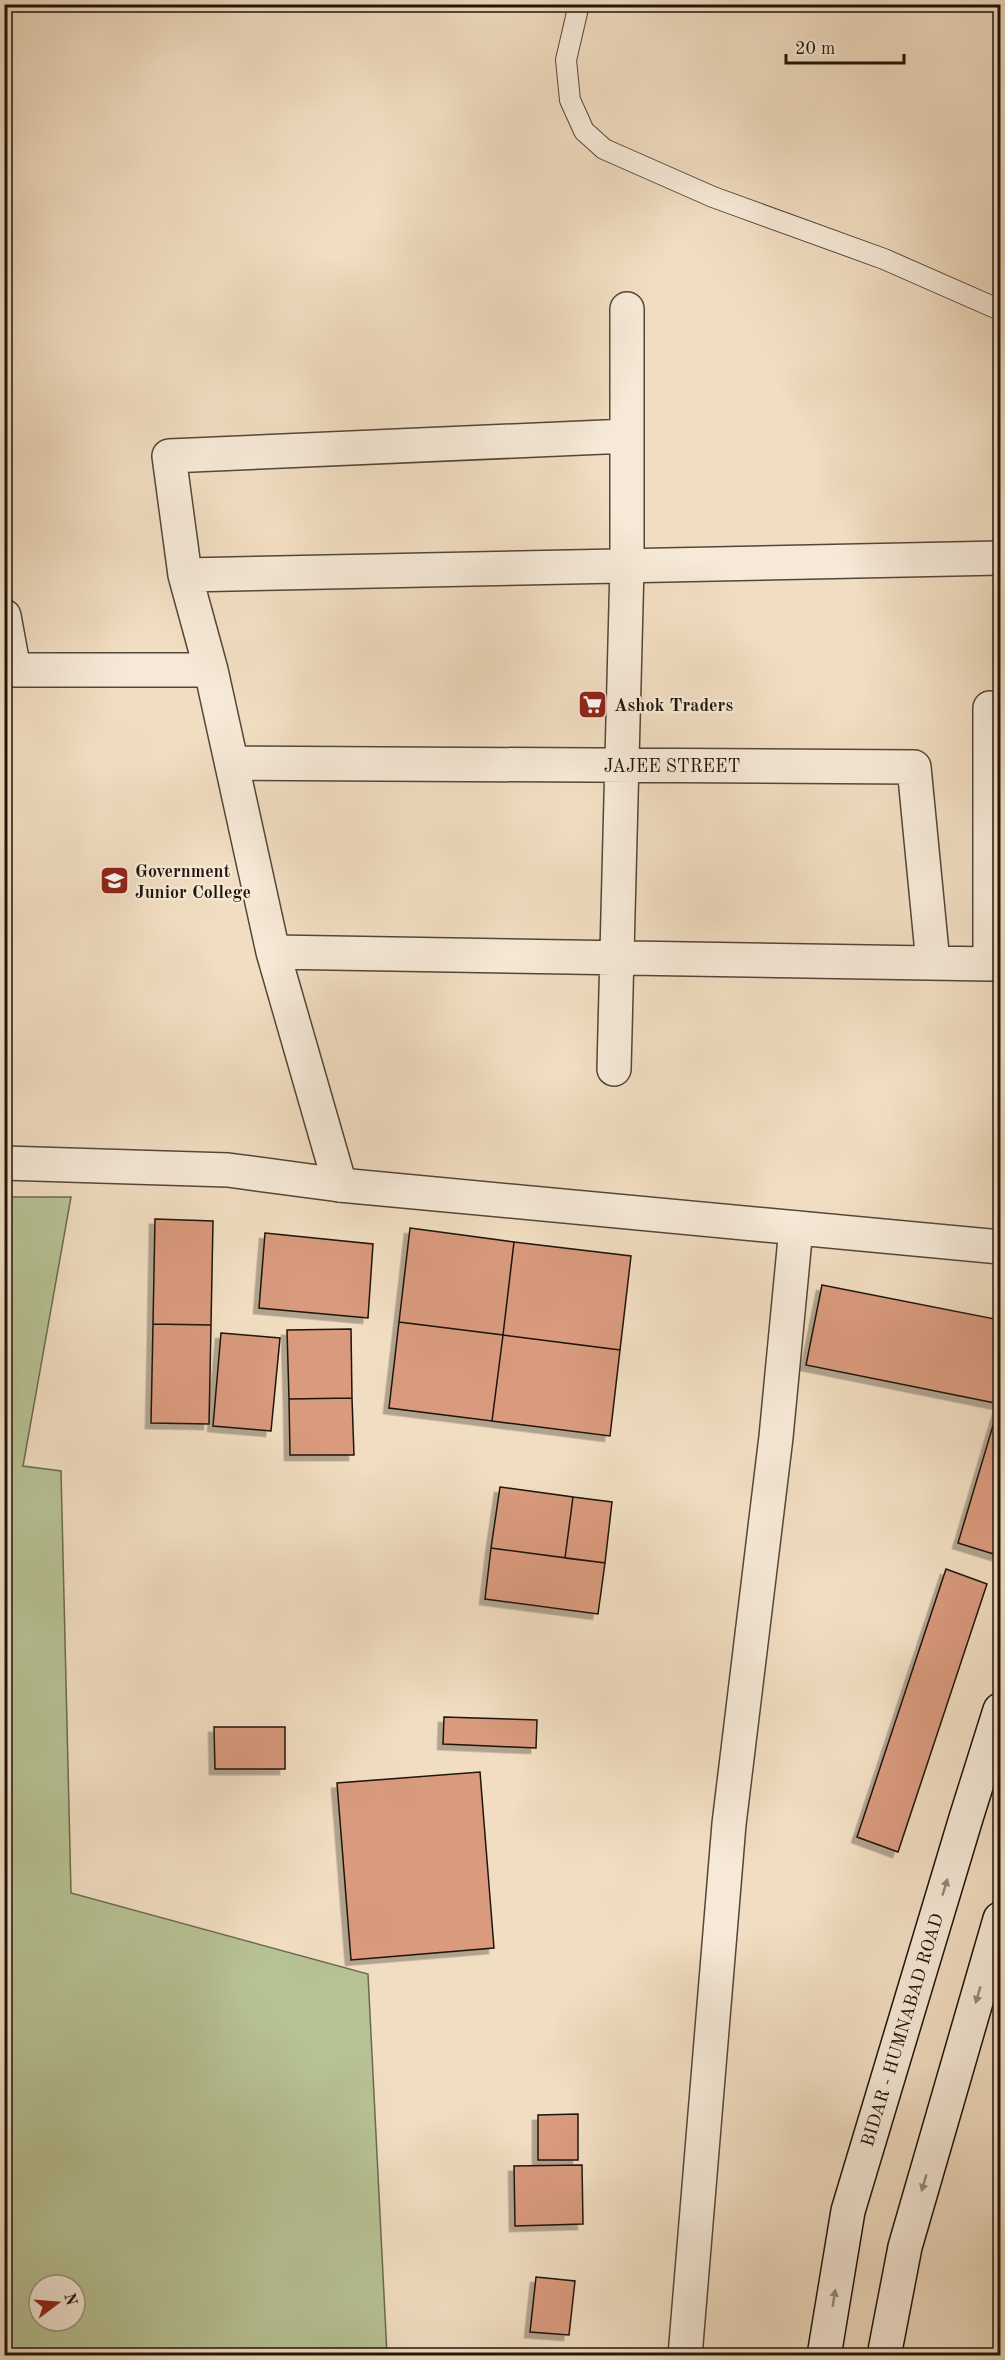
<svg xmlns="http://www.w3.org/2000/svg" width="1005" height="2360" font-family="'Old Standard TT',serif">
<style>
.green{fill:#b7c294;stroke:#6b6b4f;stroke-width:1.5;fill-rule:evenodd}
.building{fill:#d99a7d;stroke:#1f140a;stroke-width:1.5;filter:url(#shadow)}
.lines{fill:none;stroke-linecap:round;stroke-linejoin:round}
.service-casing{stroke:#544638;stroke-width:22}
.minor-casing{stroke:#544638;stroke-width:36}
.tertiary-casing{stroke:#544638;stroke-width:36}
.secondary-casing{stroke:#1f140a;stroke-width:36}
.service{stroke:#f6e9d7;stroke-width:20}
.minor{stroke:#f6e9d7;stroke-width:33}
.tertiary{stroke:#f6e9d7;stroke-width:33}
.secondary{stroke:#f6e9d7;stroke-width:33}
.oneway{fill:#95897b}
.labels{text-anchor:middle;stroke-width:4.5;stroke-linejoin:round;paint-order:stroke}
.poi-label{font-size:18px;font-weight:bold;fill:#1f140a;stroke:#f6e9d7;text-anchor:start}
.street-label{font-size:18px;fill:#1f140a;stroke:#f6e9d7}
</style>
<defs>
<filter id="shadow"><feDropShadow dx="-5.5" dy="5.5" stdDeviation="0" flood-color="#0004"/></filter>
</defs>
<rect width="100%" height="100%" fill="#f1ddc1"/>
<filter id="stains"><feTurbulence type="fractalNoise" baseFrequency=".00333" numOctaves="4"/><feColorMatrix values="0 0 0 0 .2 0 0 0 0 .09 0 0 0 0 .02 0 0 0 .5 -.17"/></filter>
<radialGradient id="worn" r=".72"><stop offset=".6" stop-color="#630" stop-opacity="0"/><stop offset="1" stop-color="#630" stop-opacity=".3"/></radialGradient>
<path class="green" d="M5,1197H71L23,1466L61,1471L71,1893L368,1974L387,2355H5ZM39,2285H75V2321H39Z"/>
<path class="building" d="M155,1219L213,1221L211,1325L153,1324Z
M410,1228L514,1242L503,1335L399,1322Z
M265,1233L373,1244L368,1318L259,1308Z
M514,1242L631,1256L620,1350L503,1335Z
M822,1285L1000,1320V1404L806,1365Z
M399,1322L503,1335L492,1421L389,1408Z
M153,1324L211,1325L209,1424L151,1423Z
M351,1329L352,1398L289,1399L287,1330Z
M221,1333L280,1338L271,1431L213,1426Z
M503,1335L620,1350L610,1436L492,1421Z
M352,1398L354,1455H290L289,1399Z
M1000,1402V1556L958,1543Z
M500,1487L573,1497L565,1558L491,1548Z
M573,1497L612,1502L605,1563L565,1558Z
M491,1548L605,1563L598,1614L485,1599Z
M946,1569L987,1584L898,1852L857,1837Z
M444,1717L537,1720L536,1748L443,1744Z
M214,1727H285V1769H215Z
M480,1772L494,1948L351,1960L337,1783Z
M578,2114V2160H538V2115Z
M582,2165L583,2224L515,2226L514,2166Z
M536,2277L575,2281L569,2335L530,2332Z"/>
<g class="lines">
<defs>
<path id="service" d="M579,4L566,60L570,100L584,131L604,149L713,197L884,259L1000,310"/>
<path id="minor" d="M185,575L169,456L627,436
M4,616L14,670H211L273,952L340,1185
M211,670L185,575L1000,558
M232,763L914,767L933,963
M273,952L990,964V708
M614,1069L627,566V309
M685,2356L729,1824L776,1437L796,1228"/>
<path id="tertiary" d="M4,1163L228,1170L340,1185L1000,1247"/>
<path id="secondary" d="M824,2356L848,2211L966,1818L1000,1710
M884,2356L905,2247L1000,1919"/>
</defs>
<use href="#service" class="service-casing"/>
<use href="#minor" class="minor-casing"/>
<use href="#tertiary" class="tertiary-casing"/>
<use href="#secondary" class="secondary-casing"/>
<use href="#service" class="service"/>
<use href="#minor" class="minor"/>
<use href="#tertiary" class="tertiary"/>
<use href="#secondary" class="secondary"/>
</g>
<defs><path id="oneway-solid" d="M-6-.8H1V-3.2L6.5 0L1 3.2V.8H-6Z" transform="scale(1.5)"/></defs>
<g class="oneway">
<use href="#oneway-solid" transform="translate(945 1887) rotate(-73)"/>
<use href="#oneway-solid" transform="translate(978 1995) rotate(106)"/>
<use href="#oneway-solid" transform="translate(924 2183) rotate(106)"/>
<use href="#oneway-solid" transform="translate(834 2298) rotate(-81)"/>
</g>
<defs>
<symbol id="supermarket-square" viewBox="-11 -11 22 22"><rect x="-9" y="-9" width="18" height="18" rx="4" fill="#8f2418" stroke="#f6e9d7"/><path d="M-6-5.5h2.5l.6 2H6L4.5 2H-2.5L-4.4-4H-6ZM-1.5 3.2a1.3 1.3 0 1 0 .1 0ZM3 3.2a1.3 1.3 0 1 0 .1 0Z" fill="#fff"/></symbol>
<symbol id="university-square" viewBox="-11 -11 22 22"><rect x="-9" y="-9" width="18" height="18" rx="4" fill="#8f2418" stroke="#f6e9d7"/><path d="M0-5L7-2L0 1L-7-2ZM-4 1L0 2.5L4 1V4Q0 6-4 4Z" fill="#fff"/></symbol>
</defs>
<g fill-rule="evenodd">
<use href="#supermarket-square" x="576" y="688" width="33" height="33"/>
<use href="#university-square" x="98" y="864" width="33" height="33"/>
</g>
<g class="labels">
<g class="poi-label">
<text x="614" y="711">Ashok Traders</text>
<text x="135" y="877">Government<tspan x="135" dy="21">Junior College</tspan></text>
</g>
<g class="street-label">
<text x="672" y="772">JAJEE STREET</text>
<text transform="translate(902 2030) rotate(-73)" y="6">BIDAR - HUMNABAD ROAD</text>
</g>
</g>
<rect width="1005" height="2360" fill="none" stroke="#f1ddc1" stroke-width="24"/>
<rect x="6" y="6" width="993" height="2348" fill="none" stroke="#1f140a" stroke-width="3"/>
<rect x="12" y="12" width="981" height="2336" fill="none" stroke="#1f140a" stroke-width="1.5"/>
<g transform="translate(57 2303) rotate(74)"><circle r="28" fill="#f6e9d7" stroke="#a09485" stroke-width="1.5"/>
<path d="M0-4.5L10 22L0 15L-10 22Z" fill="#8f2418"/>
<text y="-9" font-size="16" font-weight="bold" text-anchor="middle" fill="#1f140a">N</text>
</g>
<path d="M786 54v9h118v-9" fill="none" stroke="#1f140a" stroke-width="3"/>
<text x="795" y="54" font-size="18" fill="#1f140a" stroke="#f6e9d7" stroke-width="4.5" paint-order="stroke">20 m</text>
<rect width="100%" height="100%" filter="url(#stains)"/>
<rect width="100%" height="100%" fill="url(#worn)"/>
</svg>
